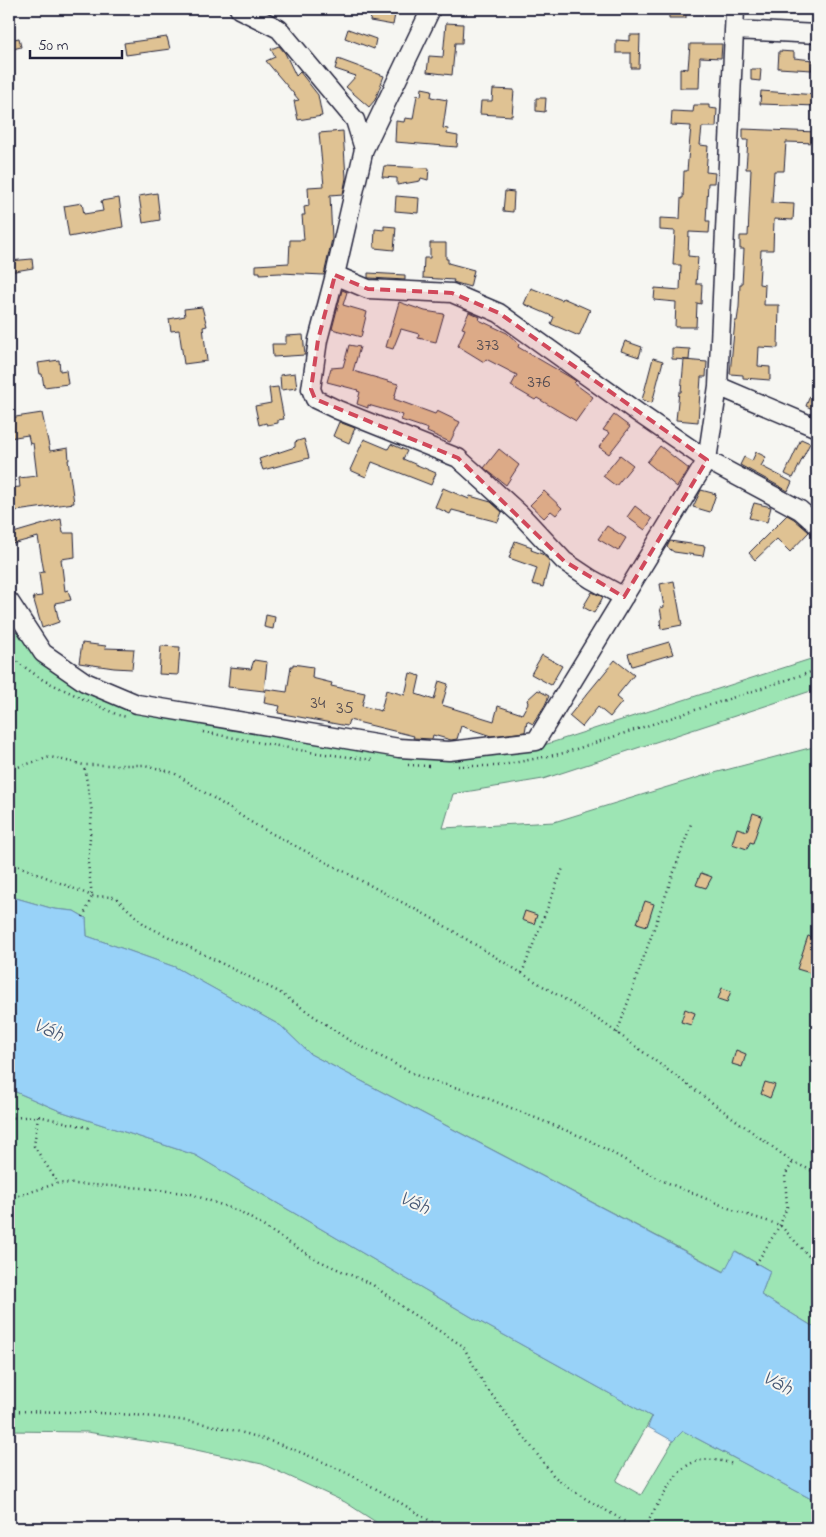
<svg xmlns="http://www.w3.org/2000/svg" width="826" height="1537" font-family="'Indie Flower',sans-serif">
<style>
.green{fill:#9de5b4;stroke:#608478}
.water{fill:#98d2f8;stroke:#698cac}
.building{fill:#dfc293;stroke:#22223b}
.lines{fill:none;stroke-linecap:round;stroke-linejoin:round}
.minor-casing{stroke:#22223b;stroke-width:21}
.path{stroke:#22223b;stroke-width:2.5;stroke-dasharray:1 4;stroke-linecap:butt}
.minor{stroke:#f6f6f2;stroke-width:18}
.marked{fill:#d1495b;fill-opacity:0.2;stroke:#d1495b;stroke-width:4;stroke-dasharray:10 6;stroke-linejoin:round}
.labels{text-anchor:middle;stroke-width:4;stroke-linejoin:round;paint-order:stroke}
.number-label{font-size:18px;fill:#514a51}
.water-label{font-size:21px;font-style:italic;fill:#455774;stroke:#f6f6f2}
</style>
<rect width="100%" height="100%" fill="#f6f6f2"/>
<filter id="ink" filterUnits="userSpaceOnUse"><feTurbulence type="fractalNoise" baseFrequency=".02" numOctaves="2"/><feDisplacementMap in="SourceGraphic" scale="10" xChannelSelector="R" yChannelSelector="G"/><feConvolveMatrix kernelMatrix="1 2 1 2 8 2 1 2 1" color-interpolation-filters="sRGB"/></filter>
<g filter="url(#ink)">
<path class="green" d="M9,628L23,635L40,661L83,686L447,757L498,754L541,746L817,657V689L543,779L453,794L443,828L554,822L703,776L817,746V1329L761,1295L770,1271L736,1251L725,1272L310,1054L281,1026L175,967L87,936L86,918L74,911L54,909L9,896Z
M9,1089L60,1111L195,1155L475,1319L652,1417L616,1481L641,1495L673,1441L683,1431L817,1502V1528H385L345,1502L262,1464L177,1446L87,1432L9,1431Z"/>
<path class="water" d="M9,896L54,909L74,911L86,918L87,936L175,967L281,1026L310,1054L724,1272L735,1251L770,1271L761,1295L817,1329V1502L683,1431L673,1441L648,1427L652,1417L475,1319L195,1155L60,1111L9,1089Z"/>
<path class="building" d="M372,9H396L393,25L370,21Z
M669,9H686V18H669Z
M446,23L463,24L462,43H455L452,75L427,72L429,56L443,57Z
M348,29L376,39L374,49L345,38Z
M630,35H640L639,68H631V53H616V40L630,41Z
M167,37L170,49L126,55L124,43Z
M19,38L21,47L9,50V40Z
M690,44H722L721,58L700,57L699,88H680V68L688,69Z
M279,46L285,53L296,76L300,72L318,95L322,116L298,120L294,101L299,100L266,61L275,57L271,49Z
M779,51L794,52V58L813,60L812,70L778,68Z
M338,59L384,76L375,100L369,107L346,87L356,76L335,69Z
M751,69H761L760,81L751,80Z
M422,88L432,90L431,97L447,100L443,128L448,129L447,134L458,136L457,147L395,142L396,121L404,122L405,118L413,119L417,95L421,96Z
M493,89L514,90L512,116L480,114L481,101H492Z
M761,91L817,95V106L760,104Z
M536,98H546L545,112L536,111Z
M694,105H709V108L717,109L716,127H702L700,145L708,146L706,172L715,173L714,183H708L706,221H710L709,233L689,232L688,256L698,257L696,284H702L701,304L697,303L696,327H675L676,302L654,300L655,288L680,290L681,265H673L675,231L660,230V218L680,219L681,198H683L684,171H687L691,126L671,125L672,111L693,112Z
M743,129L817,132V143L786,142L784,171H774L772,203L794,204L793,220L774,219L773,250H761L759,284L765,285L764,305H779L778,348L759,347L758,366L770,367V380L743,378V375L730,374L735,321H737L739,307L740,284H742L744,249H740V236H748L751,169H746L748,140H743Z
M343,131L346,178L343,194L330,195L332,239L324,275L280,273L260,274V272H256V265L289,263L290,240H304L302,215H305L304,207L309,206L308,187L324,186L319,133Z
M384,166L429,168L428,180L421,178L420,181L397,185V178L382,177Z
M505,191L514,192L513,212L503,211Z
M157,193L160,220L143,223L139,196Z
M396,196L419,198L418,213L395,211Z
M119,198L123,227L69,237L64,206L82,203L84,214L103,211L101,201Z
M384,226L396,227L394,250L374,248L375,229L384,230Z
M430,243H446V259H448V263L474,270L470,287L453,282L454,280L423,278L424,258H430Z
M32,259L33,268L9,272V261Z
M368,273L405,275V280L370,278H368Z
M531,288L562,300L563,298L590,310L579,336L551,324L554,317L524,304Z
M342,290L347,292L343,305L367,312L361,337L332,329Z
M399,302L425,311L444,314L436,342L418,338L419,334L401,329L393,349L386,347Z
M202,307L207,326L203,327L207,361L184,364L179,330L171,331L169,319L185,316L184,309Z
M469,312L480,317L479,320L507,333L519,344L518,347L568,376L576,381L574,383L593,397L576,421L537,398L535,400L511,386L517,375L486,359L484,362L458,346L465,329L462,328Z
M303,335L305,355L273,357L272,344H286V336Z
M625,341L642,347L639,357L621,351Z
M349,345L360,347L353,371L398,384L394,399L435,414L437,411L460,422L450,442L427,432L428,429L401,420L403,415L368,405V408L357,404L360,392L357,391L358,390L327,382L331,368L343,367Z
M672,348L690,349L689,360L672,359Z
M653,358L663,361L652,403L642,400Z
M59,360L60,371L66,370L68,384L44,387L42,374H40L38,363Z
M684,360L707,362L706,377H701L698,422L676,420L679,392H681Z
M295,373L297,388L281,390L280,375Z
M817,378V411L806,406Z
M278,387L284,419L278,420V423L267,425L266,423L259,425L255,406L271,403L269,388Z
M42,413L50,451L68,448L69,460H68L74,503L9,512V488L20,487L19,478L37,476L33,443L30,444L28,435L9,438V418Z
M614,415L630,427L609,454L599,447L610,433L603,430Z
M339,422L355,428L349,443L333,436Z
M304,439L309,458L263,470L259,459L295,447V442Z
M364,439L388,449L391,444L407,451L403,459L436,473L431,485L372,462L366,477L350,470Z
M801,439L810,443L793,478L785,474Z
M660,446L689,469L677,487L647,462Z
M499,449L519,465L506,485L484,468Z
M756,452L766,457L761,466L792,482L788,491L740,465L744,457L752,461Z
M620,455L633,465L616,486L603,476Z
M443,488L469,499L470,496L491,502L502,512L498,522L452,510L450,514L435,507Z
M701,490L716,494L710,512L693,507Z
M544,491L562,508L556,515L551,511L544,518L530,505Z
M754,503L771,507L767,522L749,518Z
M635,506L652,519L645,530L627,517Z
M787,515L794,519L809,532L790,552L777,539L755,560L749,553Z
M61,519L63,533H74L75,557L61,559L65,591L68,590L71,600L55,603L59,622L42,628L33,597L42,596L39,573L44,572L38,537L12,544L10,534Z
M607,526L626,538L618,551L598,539Z
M515,541L532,547L531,550L542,554L550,561L543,587L532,584L537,568L509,558Z
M670,541L705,546L703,556L674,552L667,547Z
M674,581L682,625L661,629L660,620L662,619L660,608L664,607L660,584Z
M592,592L603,597L594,613L583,607Z
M266,615L275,617L273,629L264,627Z
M669,642L673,654L632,666L628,654Z
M82,643L106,646L105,648L134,649L132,669L114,668L79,663Z
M161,646L180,647L178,675L159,674Z
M542,655L562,666L551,685L531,674Z
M254,660L267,662L264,691L228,687L230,667L251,669Z
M615,660L634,675L616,697L622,702L610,717L598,707L582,727L569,716Z
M293,664L313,667L312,678L332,683L331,686L365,693L362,706L381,711L386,690L405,695L410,673L420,676L416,694L434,700L439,681L448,684L442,705L494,721L498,706L522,714L528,703L527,700L538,690L549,696L545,705L533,724L527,721L525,732L491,736L461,726L457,739L451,740L433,735L432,739L413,738L414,736L349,720L347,726L278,713L280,706L264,703L266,689L287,692L291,666H293Z
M753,813L762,816L753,843L750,842L747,849L732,844L737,828L747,831Z
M701,873L712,877L706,888L696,885Z
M645,901L654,904L647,926L637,923Z
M525,911L537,915L534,924L522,920Z
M808,936L817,939V975L797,969Z
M722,988L731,991L727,1002L718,999Z
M685,1009L695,1013L691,1025L681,1022Z
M736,1050L746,1054L742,1067L732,1064Z
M765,1082L775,1085L770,1098L761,1094Z"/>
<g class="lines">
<defs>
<path id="minor" d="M239,9L279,29L355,120L364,149
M431,9L364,149L335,275L318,340L311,389L315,399L338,410L458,458L520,514L564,561L591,579L624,597
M734,30L817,34
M335,275L368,289L452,293L499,313L637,412L707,460L800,510L817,525
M718,386L817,428
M9,601L43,653L85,682L137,704L399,748L449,751L536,741L707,460L718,386L735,9"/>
</defs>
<use href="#minor" class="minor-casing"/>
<path class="path" d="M9,656L43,680L118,715L127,717
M203,732L310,752L373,760
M408,765L430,766
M458,766H498L564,753L817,670
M9,767H18L50,757L84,765H145L174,773L254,824L430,917L605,1024L793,1162L817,1173
M9,862L92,896L115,897L145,925L279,992L347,1039L422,1078L472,1092L587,1139L661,1180L738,1212L780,1225L817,1265
M83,917L92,896L88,863L92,812L84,765
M522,973L563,868
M617,1033L692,821
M38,1116L34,1146L58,1183
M9,1118L38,1116L90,1128
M9,1199L58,1183L144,1188L191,1194L241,1212L315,1259L373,1285L408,1311L463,1346L485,1386L553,1475C576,1497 608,1509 634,1528
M756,1264L780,1225L787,1207L785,1175L793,1162
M9,1411C72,1412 136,1412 199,1423C290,1439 365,1479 441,1528
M646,1528C649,1518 656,1507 662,1497C681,1465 694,1452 733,1464"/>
<use href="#minor" class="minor"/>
</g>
</g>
<path class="marked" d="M335,275L368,289L452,293L499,313L707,460L624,597L564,561L458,458L315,399L311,389L318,340Z"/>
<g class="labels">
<g class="number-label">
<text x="488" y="350">373</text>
<text x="539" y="387">376</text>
<text x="318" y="708">34</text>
<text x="345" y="713">35</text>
</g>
<g class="water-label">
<text transform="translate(49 1029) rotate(25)" y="7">Váh</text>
<text transform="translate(415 1202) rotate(25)" y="7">Váh</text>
<text transform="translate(778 1382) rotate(28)" y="7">Váh</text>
</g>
</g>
<rect width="826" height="1537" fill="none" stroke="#f6f6f2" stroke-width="30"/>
<rect x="15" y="15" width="796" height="1507" fill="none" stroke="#22223b" stroke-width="2" filter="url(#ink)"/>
<path d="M30 50v8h92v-8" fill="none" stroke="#22223b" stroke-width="2.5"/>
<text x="38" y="50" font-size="15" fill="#22223b" stroke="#f6f6f2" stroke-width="4" paint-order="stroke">50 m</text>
</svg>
